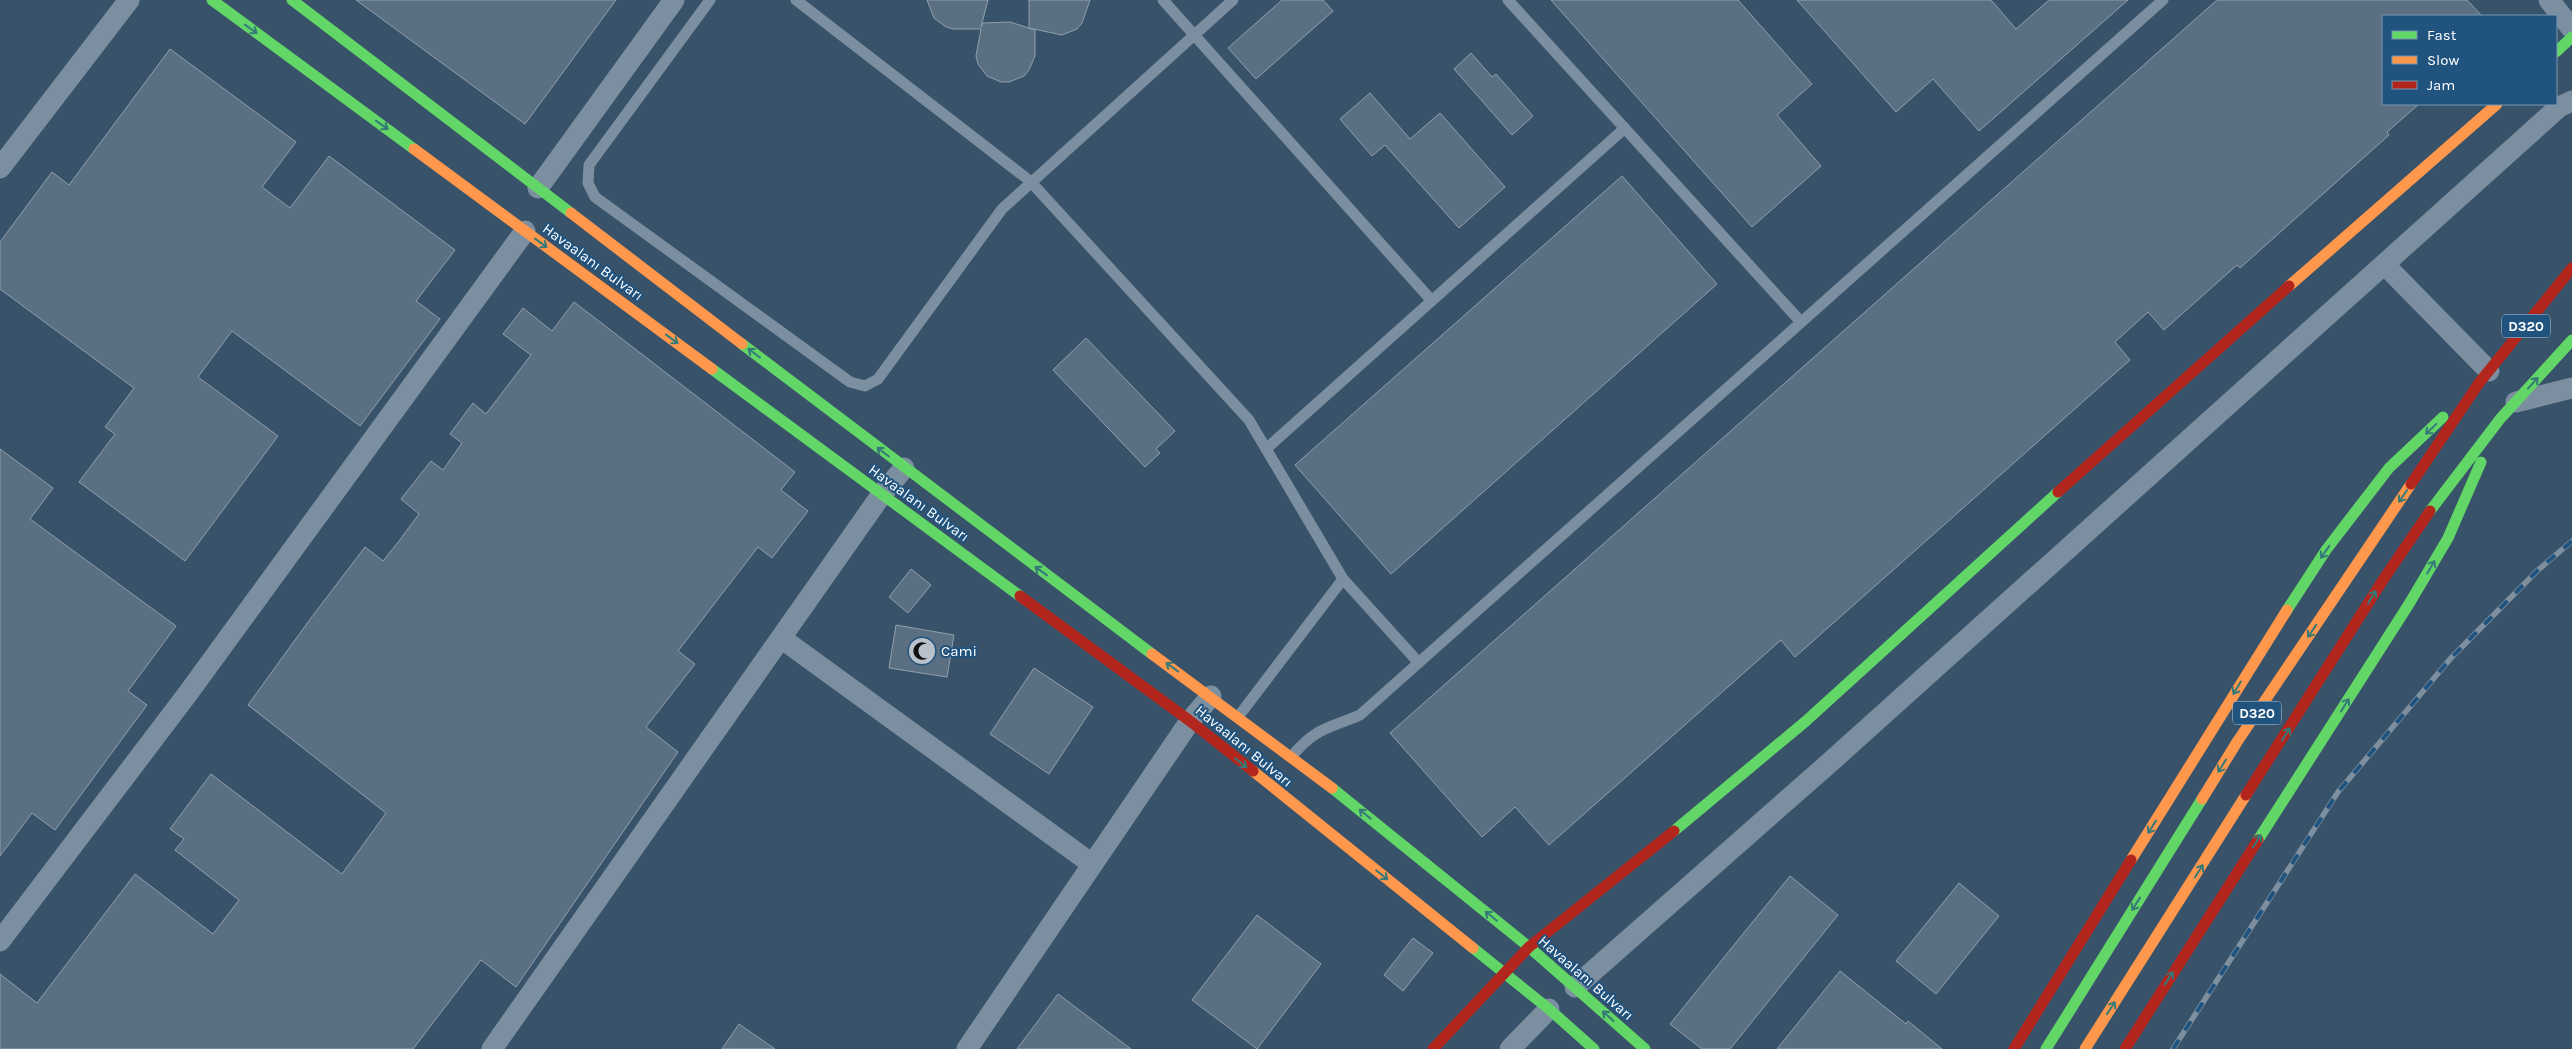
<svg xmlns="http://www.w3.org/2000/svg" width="2572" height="1049" font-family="Karla,sans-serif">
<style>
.building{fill:#5a6f81;stroke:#90a0ae}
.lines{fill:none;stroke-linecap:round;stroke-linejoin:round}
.lane{stroke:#7c8fa0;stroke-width:11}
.street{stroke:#7c8fa0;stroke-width:21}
.fast{stroke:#63d668;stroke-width:11}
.slow{stroke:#ff974d;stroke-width:11}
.jam{stroke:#b3261e;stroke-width:11}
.rail-casing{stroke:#7e90a0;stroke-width:5.5}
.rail{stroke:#21537f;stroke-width:4;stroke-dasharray:11;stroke-linecap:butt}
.oneway{stroke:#357a78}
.labels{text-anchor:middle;stroke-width:4;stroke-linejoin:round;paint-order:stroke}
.shield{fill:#21537f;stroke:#bccbd9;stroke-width:1}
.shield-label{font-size:14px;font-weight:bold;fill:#fff}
.street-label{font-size:15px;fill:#fff;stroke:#21537f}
.poi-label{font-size:15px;fill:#fff;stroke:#21537f;text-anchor:start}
</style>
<rect width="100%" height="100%" fill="#375269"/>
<path class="building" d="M356,0H616L525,124Z
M927,0H988L981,27L983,23L1010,22L1035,30V56L1029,70L1024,76L1009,82H1001L987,76L978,64L976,56L981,29H953L946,27L934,18Z
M1029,0H1090L1082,23L1077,29L1062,35L1029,28Z
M1282,0H1323L1333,11L1256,79L1228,48Z
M1551,0H1738L1812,84L1777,115L1821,166L1752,227Z
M1797,0H1991L2016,29L2049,0H2128L1979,131L1933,79L1896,112Z
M2217,0H2467L2482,16H2383V104H2419L2387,132L2389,135L2240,268L2237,265L2164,330L2148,312L2115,342L2130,360L1795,657L1781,640L1549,845L1515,807L1482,837L1390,733Z
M170,49L296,142L262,187L290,208L329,156L455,250L416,301L440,319L360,426L232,331L198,377L278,436L185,561L79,482L115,434L105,427L134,388L0,289V242L52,172L69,185Z
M1471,53L1492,77L1496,74L1533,116L1512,135L1454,69Z
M1370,93L1410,139L1440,113L1505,187L1459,228L1385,145L1372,156L1340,119Z
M1622,176L1717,284L1391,574L1295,465Z
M574,302L795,472L781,490L808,511L772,558L758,547L678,651L695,664L646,727L678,752L516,987L481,960L413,1049H0V974L37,1003L135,874L213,934L239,900L175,850L184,839L170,829L211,774L342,874L386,813L248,705L311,618L365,547L383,561L399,541L419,514L401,499L431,461L443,470L462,443L450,434L473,403L486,414L531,355L503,334L523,308L552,331Z
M1086,338L1175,431L1156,449L1160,453L1145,467L1053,370Z
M0,449L53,488L30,519L176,626L128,691L147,705L55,830L32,813L0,856Z
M911,569L931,585L908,613L889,597Z
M896,625L954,635L947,677L889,668Z
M1034,668L1093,707L1049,774L990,734Z
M1790,876L1838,915L1730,1049H1702L1670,1024Z
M1959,883L1999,916L1936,994L1896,961Z
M1257,915L1321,964L1257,1049L1192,1000Z
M1413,938L1433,953L1403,991L1384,975Z
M1840,971L1906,1024L1908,1021L1942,1049H1777Z
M1058,994L1131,1049H1017Z
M739,1024L775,1049H722Z"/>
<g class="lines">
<path class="lane" d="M710,0L589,165L588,183L595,197L850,382L865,386L878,379L1002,209L1233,0
M796,0L1030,181L1249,420L1343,579L1419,663
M1163,0L1432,301
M1508,0L1801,322
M1266,449L1625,128
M1238,717L1343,579
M1291,757C1315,728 1327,729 1360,715L2163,0"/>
<path class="street" d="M2549,0L2572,29
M0,168L129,0
M538,188L674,0
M2385,265L2489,371
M2516,402L2572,388
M781,638L1092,864
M0,941L186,696L525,231
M1575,987L1836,757L2559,107L2572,101
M492,1049L882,494L904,468
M967,1049L1190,721L1211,696
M1510,1049L1549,1009"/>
<path class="fast" d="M212,0L414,149
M292,0L571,213
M2556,52L2572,37
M742,344L1152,654
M712,369L1020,596
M2430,511L2500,419L2572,340
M2287,610L2326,550L2389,468L2443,417
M1332,788L1529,947L1645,1049
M1674,831L1806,721L2058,492
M2258,840L2409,604L2448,538L2481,462
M1473,948L1549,1009L1594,1049
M2046,1049L2202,799"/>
<path class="slow" d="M414,149L712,369
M571,213L742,344
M2289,286L2497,104
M1152,654L1332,788
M1253,771L1473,948
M2202,799L2237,742L2411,484
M2131,860L2287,610
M2085,1049L2246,795"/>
<path class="jam" d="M2411,484L2479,383L2572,268
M2058,492L2289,286
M1020,596L1190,721L1253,771
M2246,795L2383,580L2430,511
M1433,1049L1529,947L1674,831
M2014,1049L2131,860
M2125,1049L2258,840"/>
<defs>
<path id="rail" d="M2173,1049L2338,792L2451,658L2538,570L2572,541"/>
</defs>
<use href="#rail" class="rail-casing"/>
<use href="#rail" class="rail"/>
</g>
<defs><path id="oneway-shaft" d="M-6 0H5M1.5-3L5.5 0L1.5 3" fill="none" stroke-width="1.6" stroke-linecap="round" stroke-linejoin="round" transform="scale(1.25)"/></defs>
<g class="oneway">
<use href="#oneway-shaft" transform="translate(251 29) rotate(36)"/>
<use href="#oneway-shaft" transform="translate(382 125) rotate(36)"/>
<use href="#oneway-shaft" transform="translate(541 243) rotate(36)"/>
<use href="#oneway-shaft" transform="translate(672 339) rotate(36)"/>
<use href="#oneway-shaft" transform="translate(754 353) rotate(-143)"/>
<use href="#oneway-shaft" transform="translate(2533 383) rotate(-48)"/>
<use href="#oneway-shaft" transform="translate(2431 429) rotate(137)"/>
<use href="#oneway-shaft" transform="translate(883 452) rotate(-143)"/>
<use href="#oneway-shaft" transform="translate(2403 496) rotate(124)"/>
<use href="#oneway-shaft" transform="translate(2325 552) rotate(125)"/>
<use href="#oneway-shaft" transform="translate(2431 567) rotate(-60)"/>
<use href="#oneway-shaft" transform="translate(1041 571) rotate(-144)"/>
<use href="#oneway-shaft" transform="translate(2372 597) rotate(-58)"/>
<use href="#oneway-shaft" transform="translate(2312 631) rotate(124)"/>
<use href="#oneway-shaft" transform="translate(1172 667) rotate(-144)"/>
<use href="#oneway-shaft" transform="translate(2237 688) rotate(121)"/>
<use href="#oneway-shaft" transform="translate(2345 705) rotate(-58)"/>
<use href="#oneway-shaft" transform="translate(2286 734) rotate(-58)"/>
<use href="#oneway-shaft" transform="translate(1241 763) rotate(39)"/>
<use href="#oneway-shaft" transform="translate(2222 766) rotate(122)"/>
<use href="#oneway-shaft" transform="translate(1365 814) rotate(-141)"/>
<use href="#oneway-shaft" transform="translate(2152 827) rotate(122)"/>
<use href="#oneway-shaft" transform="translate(2257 841) rotate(-57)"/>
<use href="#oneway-shaft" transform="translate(2199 871) rotate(-57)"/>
<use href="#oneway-shaft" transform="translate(1382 875) rotate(39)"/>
<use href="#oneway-shaft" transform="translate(2136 904) rotate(122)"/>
<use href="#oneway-shaft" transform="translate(1491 916) rotate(-141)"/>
<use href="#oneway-shaft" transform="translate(2169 978) rotate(-58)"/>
<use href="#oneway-shaft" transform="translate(2111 1008) rotate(-57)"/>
<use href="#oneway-shaft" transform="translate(1608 1016) rotate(-138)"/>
</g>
<defs>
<symbol id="mosque-disc" viewBox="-11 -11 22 22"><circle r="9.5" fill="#b9c2ca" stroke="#21537f"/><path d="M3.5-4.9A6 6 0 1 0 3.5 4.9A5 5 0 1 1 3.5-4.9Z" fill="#111"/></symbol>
</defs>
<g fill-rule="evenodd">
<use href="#mosque-disc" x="906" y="635" width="32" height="32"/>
</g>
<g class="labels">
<g class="shield">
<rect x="2502" y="314.5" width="48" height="23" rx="4"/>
<rect x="2233" y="701.5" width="48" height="23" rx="4"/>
</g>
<g class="shield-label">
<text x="2526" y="331">D320</text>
<text x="2257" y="718">D320</text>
</g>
<g class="street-label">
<text transform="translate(593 262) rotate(36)" y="5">Havaalanı Bulvarı</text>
<text transform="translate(919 503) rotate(36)" y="5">Havaalanı Bulvarı</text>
<text transform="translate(1244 746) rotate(39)" y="5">Havaalanı Bulvarı</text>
<text transform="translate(1586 978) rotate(41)" y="5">Havaalanı Bulvarı</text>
</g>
<g class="poi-label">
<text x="941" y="656">Cami</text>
</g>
</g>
<rect x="2382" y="15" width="175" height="90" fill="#21537f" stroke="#7a98b2"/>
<rect x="2392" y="31" width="25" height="8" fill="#63d668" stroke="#7a98b2"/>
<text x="2427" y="40" font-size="15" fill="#ffffff">Fast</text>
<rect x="2392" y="56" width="25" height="8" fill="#ff974d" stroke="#7a98b2"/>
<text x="2427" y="65" font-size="15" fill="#ffffff">Slow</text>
<rect x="2392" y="81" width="25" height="8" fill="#b3261e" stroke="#7a98b2"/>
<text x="2427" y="90" font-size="15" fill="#ffffff">Jam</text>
</svg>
